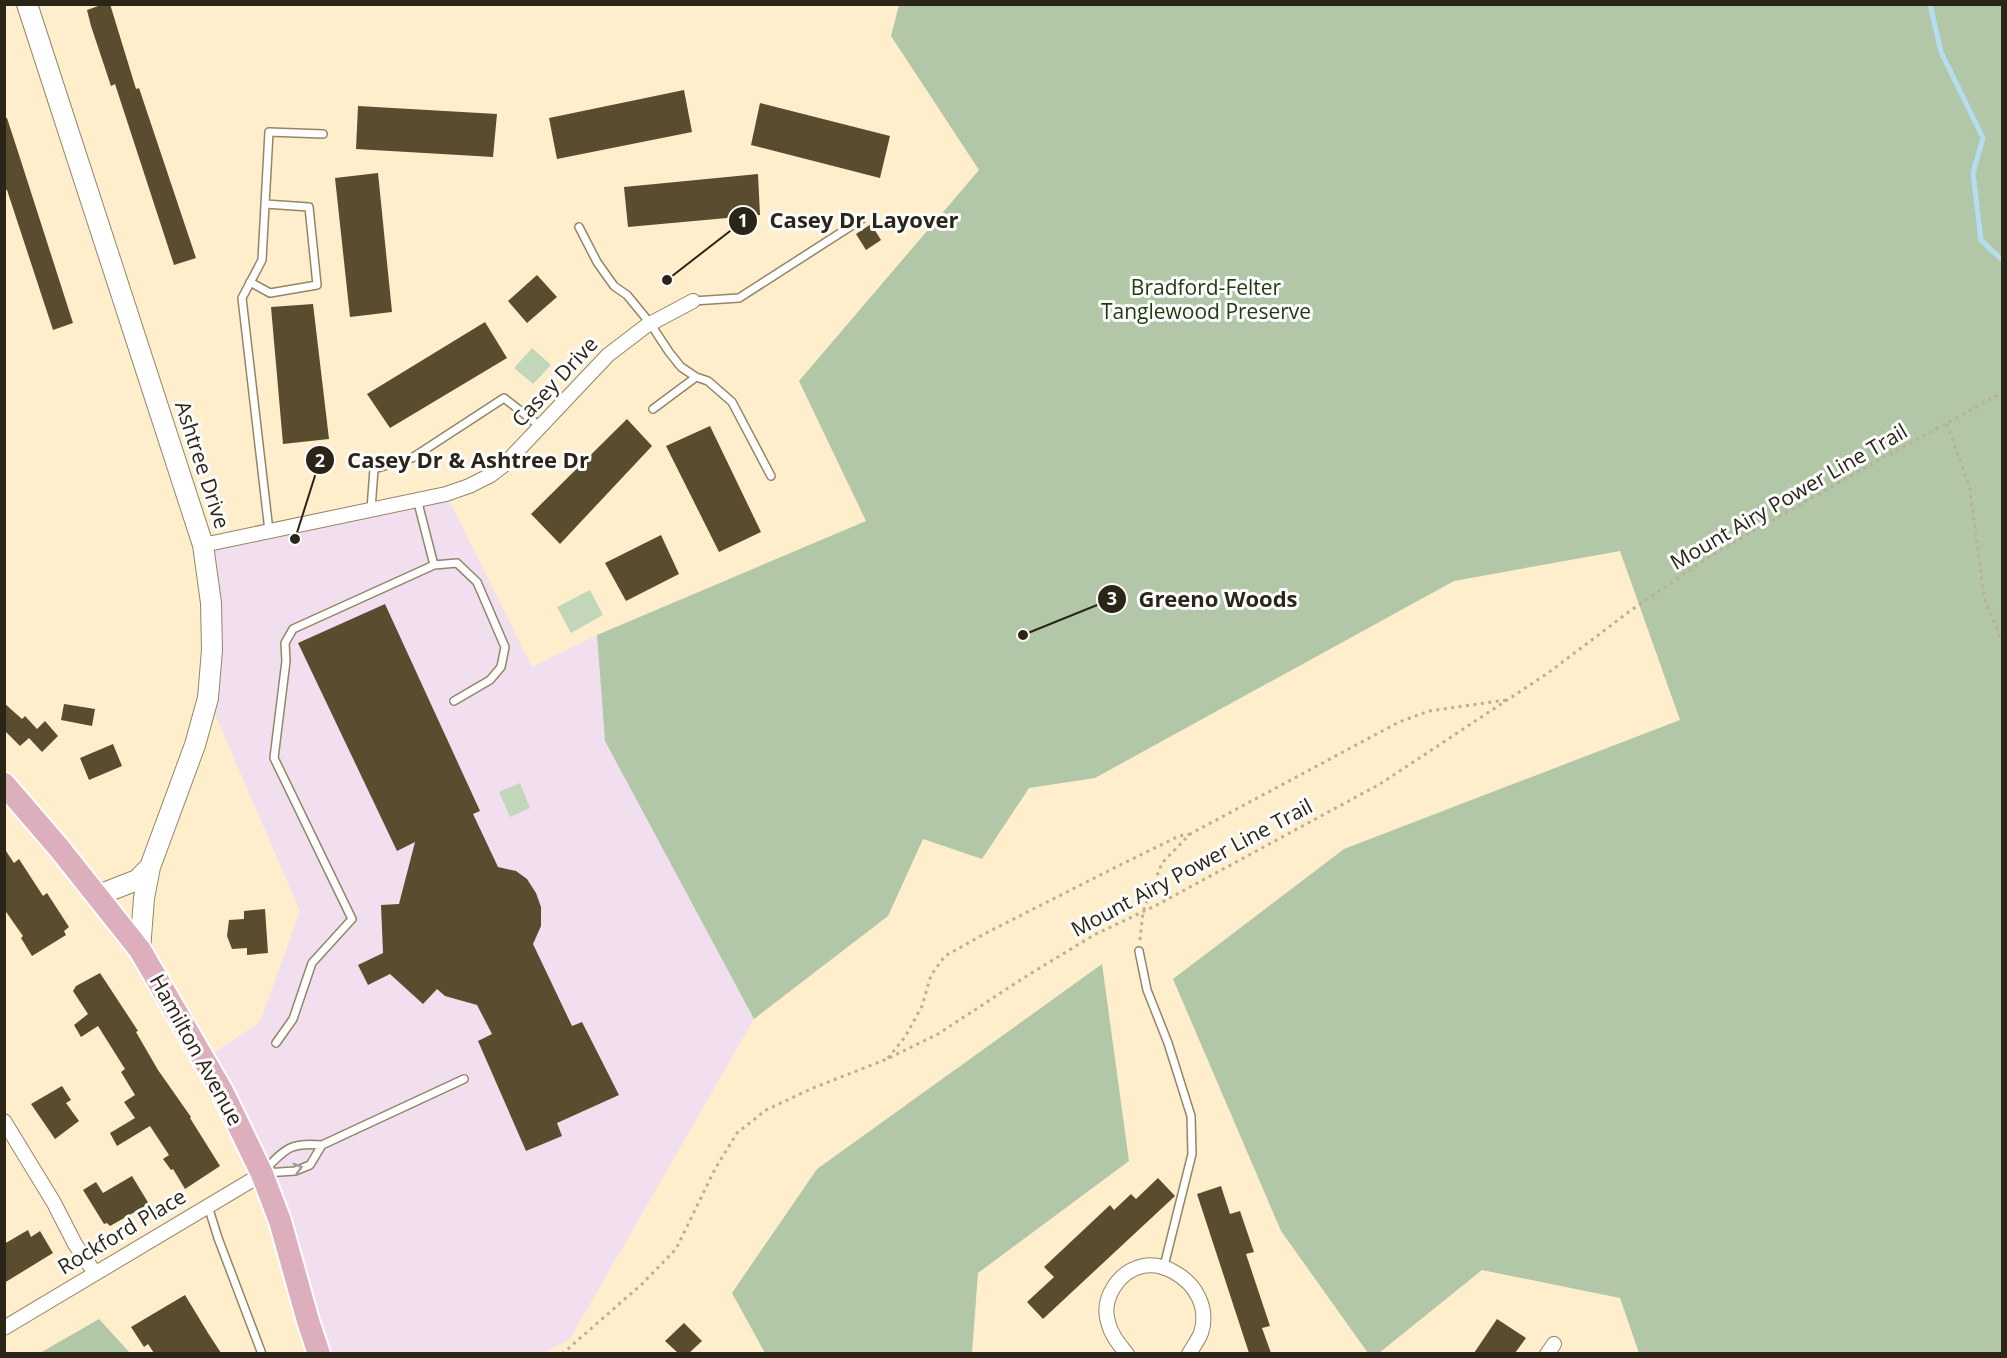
<svg xmlns="http://www.w3.org/2000/svg" width="2007" height="1358" font-family="'Open Sans',sans-serif">
<style>
.commercial{fill:#f1dfef}
.green{fill:#c2d7b9}
.forest{fill:#b1c7a8}
.lines{fill:none;stroke-linecap:round;stroke-linejoin:round}
.stream{stroke:#b6ddef;stroke-width:5}
.building{fill:#5a4c2e}
.lane-casing{stroke:#948565;stroke-width:10}
.street-casing{stroke:#948565;stroke-width:16}
.secondary-casing{stroke:#948565;stroke-width:22}
.primary-casing{stroke:#fff;stroke-width:26}
.path{stroke:#bcaf93;stroke-width:3;stroke-dasharray:3 4.5;stroke-linecap:butt}
.lane{stroke:#fff;stroke-width:7}
.street{stroke:#fff;stroke-width:14}
.secondary{stroke:#fff;stroke-width:20}
.primary{stroke:#ddaebb;stroke-width:22}
.oneway{stroke:#a09d97}
.labels{text-anchor:middle;stroke-width:6;stroke-linejoin:round;paint-order:stroke}
.park-label{font-size:21px;fill:#1e3b0e;stroke:#fcfcfc}
.street-label{font-size:21px;fill:#2b2518;stroke:#fcfcfc}
.leader{fill:none;stroke:#2b2518;stroke-width:2}
.callout-dot{fill:#2b2518;stroke:#fcfcfc;stroke-width:2}
.mark-label{font-size:18px;text-anchor:middle;font-weight:bold;fill:#fff}
.callout-label{font-size:22px;text-anchor:middle;font-weight:bold;fill:#2b2518;stroke:#fcfcfc;stroke-width:6;stroke-linejoin:round;paint-order:stroke}
</style>
<rect width="100%" height="100%" fill="#feeecb"/>
<path class="commercial" d="M446,494L532,667L597,635L605,741L754,1019L570,1339L543,1353H319L205,1059L260,1022L300,911L208,698L203,545Z"/>
<path class="green" d="M532,348L551,365L533,384L514,368Z
M590,590L603,615L571,633L557,607Z
M520,783L530,808L510,817L499,792Z"/>
<path class="forest" d="M899,5H2002V1353H1639L1620,1298L1482,1270L1379,1353H1368L1281,1231L1173,979L1344,849L1680,720L1620,551L1454,581L1095,778L1029,788L982,859L923,839L888,916L754,1019L605,741L597,635L866,521L799,381L979,170L891,36Z
M1102,964L1129,1161L978,1273L972,1353H765L732,1293L817,1169Z
M99,1319L130,1353H40Z"/>
<g class="lines">
<path class="stream" d="M1930,4L1941,52L1983,138L1973,173L1981,240L2002,260"/>
</g>
<path class="building" d="M104,4H110L136,89L139,88L196,258L174,265L115,84L111,86L91,26L87,10Z
M684,90L692,132L557,159L549,118Z
M760,103L890,136L880,178L751,145Z
M358,106L497,114L493,157L356,149Z
M4,118H7L20,158L73,323L53,330L7,190H4Z
M378,173L392,312L350,317L335,178Z
M758,174L760,215L628,227L624,187Z
M871,224L881,240L866,250L856,234Z
M537,275L557,297L527,323L508,301Z
M313,304L329,439L283,444L271,307Z
M485,322L507,358L390,428L367,394Z
M627,419L652,446L560,544L531,514Z
M710,426L761,532L719,552L666,446Z
M661,535L679,574L626,601L605,563Z
M385,604L480,811L473,814L498,867L516,871L527,879L536,893L541,907V926L533,944L572,1026L582,1022L619,1095L557,1123L562,1136L526,1151L478,1041L492,1034L477,1005L445,996L437,989L423,1004L390,974L368,985L358,965L383,953L381,905L399,904L415,842L397,851L298,643Z
M4,703L22,719L25,716L37,729L45,721L58,736L42,752L29,738L20,746L4,730Z
M64,704L95,709L92,726L61,720Z
M113,744L122,766L89,780L80,758Z
M4,848L14,863L19,859L43,896L47,893L69,927L64,931L66,935L32,956L21,938L23,936L4,909Z
M265,909L268,953L247,955V948L232,949L227,936L229,920L244,919V911Z
M100,973L138,1031L136,1032L158,1070L191,1117L190,1118L220,1166L185,1189L173,1169L171,1170L163,1159L169,1155L150,1126L117,1146L110,1133L135,1118L124,1102L135,1095L121,1072L125,1069L98,1026L81,1037L74,1025L88,1014L73,991L76,986Z
M62,1086L71,1100L66,1103L79,1121L55,1139L31,1104Z
M132,1176L149,1204L110,1226L107,1223L104,1224L83,1190L96,1182L103,1193Z
M1158,1178L1175,1196L1043,1319L1027,1302L1054,1277L1044,1267L1110,1205L1114,1210L1131,1194L1136,1199Z
M1221,1186L1230,1214L1240,1211L1254,1252L1246,1254L1270,1326L1262,1328L1271,1353H1249L1197,1194Z
M28,1230L31,1237L40,1231L53,1253L4,1283V1244Z
M185,1295L208,1333L221,1353H154L148,1344L144,1347L131,1327Z
M1497,1319L1526,1338L1515,1353H1474Z
M684,1323L702,1341L689,1353H678L665,1341Z"/>
<g class="lines">
<defs>
<path id="lane" d="M579,227L597,262L614,286L627,295L650,323L669,352L681,367L696,377L708,381L732,402L771,476
M250,282L270,293L317,285L309,207L265,204
M693,301L739,298L862,219
M653,409L696,377
M371,509L374,469L412,458L504,398L541,427
M269,531L242,298L262,260L269,132L323,134
M434,565L457,563L477,582L505,647L501,667L490,680L454,701
M1139,951L1147,990L1168,1043L1191,1116L1192,1154L1164,1266
M276,1043L293,1019L312,963L352,919L274,758L286,661L285,643L293,629L434,565L417,499
M264,1171C285,1149 290,1142 322,1145L464,1079
M265,1173L295,1171L310,1165L322,1145
M208,1206L218,1238L262,1354"/>
<path id="street" d="M203,545L446,494L469,486L491,475L504,465L608,355L646,326L693,301
M4,1121L54,1203L75,1244L95,1273
M4,1328L262,1174
M1127,1354C1119,1344 1111,1335 1108,1322C1101,1298 1119,1271 1143,1266C1153,1264 1165,1267 1174,1272C1196,1284 1209,1308 1201,1333C1198,1340 1193,1347 1189,1354
M1547,1354L1554,1344"/>
<path id="secondary" d="M27,4L203,545L211,603L212,650L208,698L195,745L150,867L144,898L140,950
M96,896L137,880L150,867"/>
<path id="primary" d="M4,784L59,848L140,950L222,1091L262,1174L280,1221L308,1321L319,1354"/>
</defs>
<use href="#lane" class="lane-casing"/>
<use href="#street" class="street-casing"/>
<use href="#secondary" class="secondary-casing"/>
<use href="#primary" class="primary-casing"/>
<path class="path" d="M1947,424L1970,489L1984,597L2002,641
M1140,940L1143,912L1162,863L1190,834L1399,722L1429,711L1506,700
M888,1058L905,1037L922,1006L931,975L945,956L986,933L1122,864L1179,836L1190,834
M562,1354L642,1284L676,1249L715,1169L737,1133L766,1110L813,1088L887,1059L938,1034L1025,977L1094,935L1155,906L1380,784L1548,673L1630,611L1715,553L1870,465L2002,393"/>
<use href="#lane" class="lane"/>
<use href="#street" class="street"/>
<use href="#secondary" class="secondary"/>
<use href="#primary" class="primary"/>
</g>
<defs><path id="oneway-chevron" d="M-2-3.5L2.5 0L-2 3.5" fill="none" stroke-width="1.6" stroke-linecap="round" stroke-linejoin="round" transform="scale(1.5)"/></defs>
<use class="oneway" href="#oneway-chevron" transform="translate(298 1168) rotate(-16)"/>
<g class="labels">
<g class="park-label">
<text x="1206" y="295">Bradford-Felter<tspan x="1206" dy="24">Tanglewood Preserve</tspan></text>
</g>
<g class="street-label">
<text transform="translate(555 382) rotate(-47)" y="7">Casey Drive</text>
<text transform="translate(202 465) rotate(72)" y="7">Ashtree Drive</text>
<text transform="translate(1789 497) rotate(-30)" y="7">Mount Airy Power Line Trail</text>
<text transform="translate(1192 868) rotate(-28)" y="7">Mount Airy Power Line Trail</text>
<text transform="translate(196 1050) rotate(61)" y="7">Hamilton Avenue</text>
<text transform="translate(122 1232) rotate(-31)" y="7">Rockford Place</text>
</g>
</g>
<path class="leader" d="M667 280L743 221M295 539L320 460M1023 635L1112 599"/>
<g class="callout-dot">
<circle cx="667" cy="280" r="6"/>
<circle cx="295" cy="539" r="6"/>
<circle cx="1023" cy="635" r="6"/>
<circle cx="743" cy="221" r="15"/>
<circle cx="320" cy="460" r="15"/>
<circle cx="1112" cy="599" r="15"/>
</g>
<g class="mark-label">
<text x="743" y="227">1</text>
<text x="320" y="467">2</text>
<text x="1112" y="605">3</text>
</g>
<g class="callout-label">
<text x="864" y="228">Casey Dr Layover</text>
<text x="468" y="468">Casey Dr &amp; Ashtree Dr</text>
<text x="1218" y="607">Greeno Woods</text>
</g>
<rect width="2007" height="1358" fill="none" stroke="#2b2518" stroke-width="12"/>
</svg>
